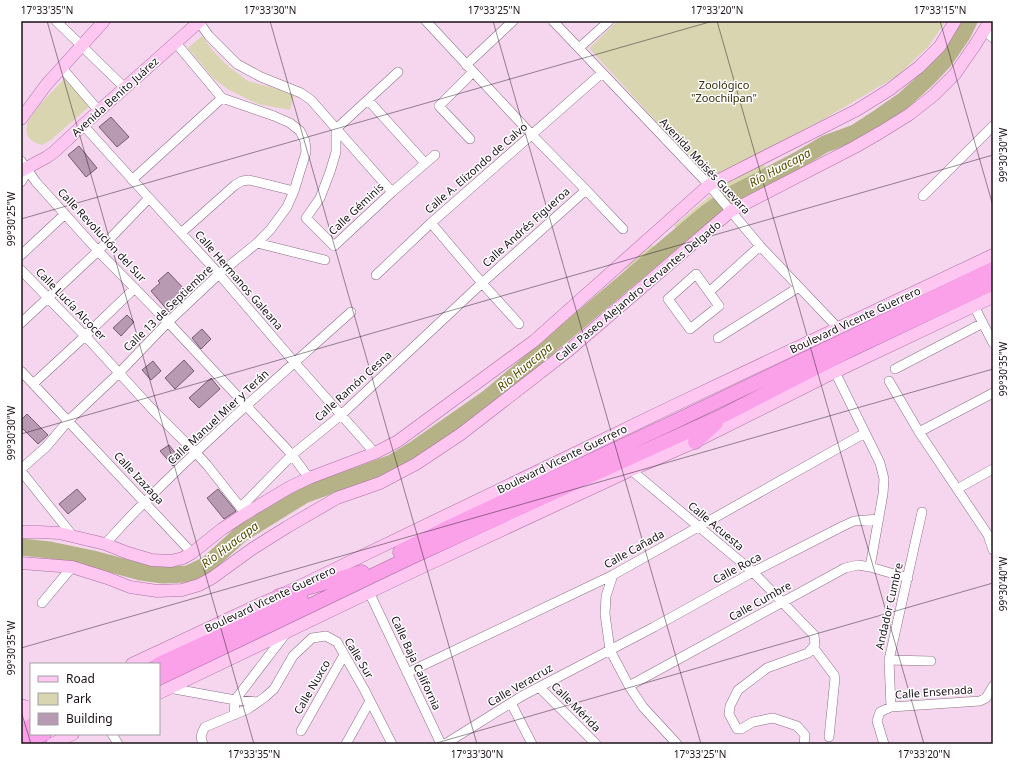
<svg xmlns="http://www.w3.org/2000/svg" width="1014" height="765" font-family="'Noto Sans',sans-serif">
<style>
.green{fill:#d8d5b0}
.lines{fill:none;stroke-linecap:round;stroke-linejoin:round}
.river{stroke:#b6b288;stroke-width:17}
.building{fill:#b89bb2;stroke:#755b6f}
.minor-casing{stroke:#8b6f85;stroke-width:10}
.major-casing{stroke:#ac6ea0;stroke-width:13}
.highway-casing{stroke:#ac6ea0;stroke-width:15}
.minor{stroke:#fff;stroke-width:9}
.major{stroke:#fdc7f2;stroke-width:12}
.highway{stroke:#fba1ea;stroke-width:14}
.ticks{fill:none;stroke:#1a1018;stroke-width:1;stroke-opacity:0.45}
.labels{text-anchor:middle;stroke-width:3;stroke-linejoin:round;paint-order:stroke}
.park-label{font-size:11px;fill:#312d0a;stroke:#fff}
.street-label{font-size:11px;fill:#1a1018;stroke:#fff}
.water-label{font-size:12px;font-style:italic;fill:#544d00;stroke:#fff}
.neatline{fill:none;stroke:#1a1018;stroke-width:1.5}
.ticks-label{font-size:10px;text-anchor:middle;fill:#1a1018}
</style>
<rect width="100%" height="100%" fill="#f5d6ee"/>
<path class="green" d="M618,21H946L928,47L897,76L824,119L709,179L589,48Z
M202,36L213,51L229,67L248,81L277,89L294,96L290,110L258,104L229,90L213,78L188,48Z
M65,78L91,105L52,139L42,145C30,142 23,135 28,122C29,119 32,116 33,114C42,101 54,90 65,78Z
M763,163L774,185L734,206L718,188Z
M710,196L723,212L688,242L674,226Z
M652,245L666,260L640,282L626,267Z"/>
<g class="lines">
<path class="river" d="M21,547L50,550L93,559L141,572L163,575L188,574L207,565L241,534L304,495L392,463L415,449L488,398L704,215L731,195L800,159L825,144L855,133L881,116L904,100L928,78L944,61L962,35L969,21"/>
</g>
<path class="building" d="M111,117L129,137L117,147L99,127Z
M79,146L97,168L86,177L68,155Z
M168,272L189,294L169,312L151,291L160,283L158,281Z
M127,315L134,322L121,336L113,328Z
M202,329L211,339L201,349L192,338Z
M184,360L194,371L175,389L165,378Z
M153,361L161,371L151,380L142,370Z
M211,378L220,389L199,408L189,398Z
M27,414L48,435L38,444L21,427V420Z
M169,445L180,459L173,466L160,451Z
M77,489L86,499L68,514L59,504Z
M218,489L236,511L224,519L207,498Z"/>
<g class="lines">
<defs>
<path id="minor" d="M56,21L125,88
M426,21L532,135L586,190L623,229
M553,21L709,185L760,246L838,328
M199,22L209,36L237,64L261,77L301,93L311,100L392,192
M985,31L993,38
M579,48L609,21
M466,65L513,21
M61,67L99,111
M368,100L425,163
M83,125L149,198L219,274L295,363L375,453
M336,129V152L330,172L320,198L306,218L334,246L392,192L435,155
M336,129L398,72
M470,139L439,106L473,72
M21,161L36,182L98,251L168,322L283,445L292,455L309,478
M132,180L222,98
M21,182L25,175L27,168
M923,196L993,126
M431,223L482,283L519,324
M181,233L235,185L242,181L249,180L294,191
M257,243L325,260
M21,255L65,214
M21,270L89,340L152,409L196,453L207,465L244,512
M696,274L719,306L690,329L668,299Z
M376,275L431,223L602,73
M709,292L760,246
M974,306L993,343
M21,323L98,251L149,198
M718,338L799,287
M895,369L983,323
M21,371L192,553
M835,372L880,463L884,479L883,494L870,567
M889,381L919,432L988,535L993,550
M33,384L85,336L135,288
M919,432L993,393
M21,469L46,447L68,421L119,373L168,322L219,274L257,243L270,230L287,207L294,191L306,152L305,141L300,131L290,123L274,116L222,98L176,43
M631,470L753,572L814,635L815,645L808,653L767,668L738,690L730,706L729,714L737,729H741L753,722L773,718L797,726L805,735L804,744
M21,471L73,536
M957,489L993,469
M241,507L292,455L341,415L482,283L586,190
M105,544C118,530 131,515 145,502C211,435 282,374 351,312
M613,575L606,596L605,614L610,650L629,686L643,707L677,744
M369,592L441,744
M42,603L72,567
M813,647L834,675L835,678L829,737
M889,660L931,661
M407,673L613,575L865,433
M629,686L845,568L858,565L870,567L908,578
M539,687L596,744
M169,688L235,700L258,702
M511,703L532,744
M891,707L889,660L922,512
M234,715L235,700L287,632
M301,731L344,655
M112,734L118,744
M203,744C200,737 201,734 205,727L248,709L265,697L274,689L293,656L312,638L326,636L337,642L364,689L392,744
M346,744L370,701
M445,744L522,696L654,627L753,572L843,526L854,521L879,519
M884,744L877,721L880,712L891,707L980,701L986,698L993,686"/>
<path id="major" d="M21,119L46,85L104,21
M21,171L47,157L54,152L83,125L200,21
M21,532H39L59,533L105,544L128,553L152,560L171,561L183,558L192,553L222,529L245,514L290,487L309,478L375,453L398,441L534,341L709,185L857,110L889,90L919,67L940,46L955,21
M21,563L72,567L107,578L130,587L157,591L182,590L199,585L212,578L252,549L287,527L337,498L380,483L416,464L461,434L568,351L731,211L855,147L881,132L910,114L934,95L955,74L975,45L990,21
M132,664L260,604L279,596L673,406L993,255
M159,693L416,570L631,470L695,442L835,372L993,297
M21,705L26,707L31,706
M21,717L31,712
M52,744L73,734"/>
<path id="highway" d="M695,442L716,423
M400,552L449,527L678,420L993,269
M279,596L362,572
M159,664L301,599
M159,678L407,559L724,415L850,350L993,283
M21,730L31,726
M22,744L44,734"/>
</defs>
<use href="#minor" class="minor-casing"/>
<use href="#major" class="major-casing"/>
<use href="#highway" class="highway-casing"/>
<use href="#minor" class="minor"/>
<use href="#major" class="major"/>
<use href="#highway" class="highway"/>
</g>
<path class="ticks" d="M47,21L254,744M270,21L477,744M493,21L701,744M717,21L924,744M940,21L993,206M21,219L713,21M21,434L993,155M21,648L993,369M21,711L31,744M433,744L993,583"/>
<g class="labels">
<g class="park-label">
<text x="724" y="89">Zoológico<tspan x="724" dy="13">"Zoochilpan"</tspan></text>
</g>
<g class="street-label">
<text transform="translate(115 97) rotate(-42)" y="4">Avenida Benito Juárez</text>
<text transform="translate(705 166) rotate(47)" y="4">Avenida Moisés Guevara</text>
<text transform="translate(476 168) rotate(-41)" y="4">Calle A. Elizondo de Calvo</text>
<text transform="translate(356 209) rotate(-43)" y="4">Calle Géminis</text>
<text transform="translate(526 227) rotate(-42)" y="4">Calle Andrés Figueroa</text>
<text transform="translate(102 235) rotate(47)" y="4">Calle Revolución del Sur</text>
<text transform="translate(239 280) rotate(49)" y="4">Calle Hermanos Galeana</text>
<text transform="translate(638 291) rotate(-40)" y="4">Calle Paseo Alejandro Cervantes Delgado</text>
<text transform="translate(71 304) rotate(46)" y="4">Calle Lucía Alcocer</text>
<text transform="translate(168 308) rotate(-44)" y="4">Calle 13 de Septiembre</text>
<text transform="translate(855 320) rotate(-25)" y="4">Boulevard Vicente Guerrero</text>
<text transform="translate(353 386) rotate(-42)" y="4">Calle Ramón Cesna</text>
<text transform="translate(218 417) rotate(-43)" y="4">Calle Manuel Mier y Terán</text>
<text transform="translate(562 459) rotate(-26)" y="4">Boulevard Vicente Guerrero</text>
<text transform="translate(139 478) rotate(47)" y="4">Calle Izazaga</text>
<text transform="translate(716 526) rotate(40)" y="4">Calle Acuesta</text>
<text transform="translate(634 549) rotate(-29)" y="4">Calle Cañada</text>
<text transform="translate(737 568) rotate(-28)" y="4">Calle Roca</text>
<text transform="translate(270 599) rotate(-25)" y="4">Boulevard Vicente Guerrero</text>
<text transform="translate(760 601) rotate(-29)" y="4">Calle Cumbre</text>
<text transform="translate(889 606) rotate(-77)" y="4">Andador Cumbre</text>
<text transform="translate(359 658) rotate(59)" y="4">Calle Sur</text>
<text transform="translate(416 663) rotate(65)" y="4">Calle Baja California</text>
<text transform="translate(520 685) rotate(-30)" y="4">Calle Veracruz</text>
<text transform="translate(312 687) rotate(-60)" y="4">Calle Nuxco</text>
<text transform="translate(934 692) rotate(-4)" y="4">Calle Ensenada</text>
<text transform="translate(576 707) rotate(45)" y="4">Calle Mérida</text>
</g>
<g class="water-label">
<text transform="translate(780 168) rotate(-28)" y="4">Río Huacapa</text>
<text transform="translate(525 367) rotate(-40)" y="4">Río Huacapa</text>
<text transform="translate(230 545) rotate(-37)" y="4">Río Huacapa</text>
</g>
</g>
<rect width="1014" height="765" fill="none" stroke="#ffffff" stroke-width="44"/>
<rect x="30" y="663" width="130" height="72" fill="#ffffff" stroke="#a39fa3"/>
<rect x="38" y="676" width="20" height="6" fill="#fdc7f2" stroke="#a39fa3"/>
<text x="66" y="683" font-size="12" fill="#1a1018">Road</text>
<rect x="38" y="693" width="20" height="12" fill="#d8d5b0" stroke="#a39fa3"/>
<text x="66" y="703" font-size="12" fill="#1a1018">Park</text>
<rect x="38" y="713" width="20" height="12" fill="#b89bb2" stroke="#a39fa3"/>
<text x="66" y="723" font-size="12" fill="#1a1018">Building</text>
<rect x="22" y="22" width="970" height="721" class="neatline"/>
<g class="ticks-label">
<text x="47" y="14">17°33'35"N</text>
<text x="270" y="14">17°33'30"N</text>
<text x="494" y="14">17°33'25"N</text>
<text x="717" y="14">17°33'20"N</text>
<text x="940" y="14">17°33'15"N</text>
<text transform="translate(1003 155) rotate(-90)" y="4">99°30'30"W</text>
<text transform="translate(11 219) rotate(-90)" y="4">99°30'25"W</text>
<text transform="translate(1003 369) rotate(-90)" y="4">99°30'35"W</text>
<text transform="translate(11 433) rotate(-90)" y="4">99°30'30"W</text>
<text transform="translate(1003 584) rotate(-90)" y="4">99°30'40"W</text>
<text transform="translate(11 648) rotate(-90)" y="4">99°30'35"W</text>
<text x="254" y="758">17°33'35"N</text>
<text x="477" y="758">17°33'30"N</text>
<text x="700" y="758">17°33'25"N</text>
<text x="924" y="758">17°33'20"N</text>
</g>
</svg>
